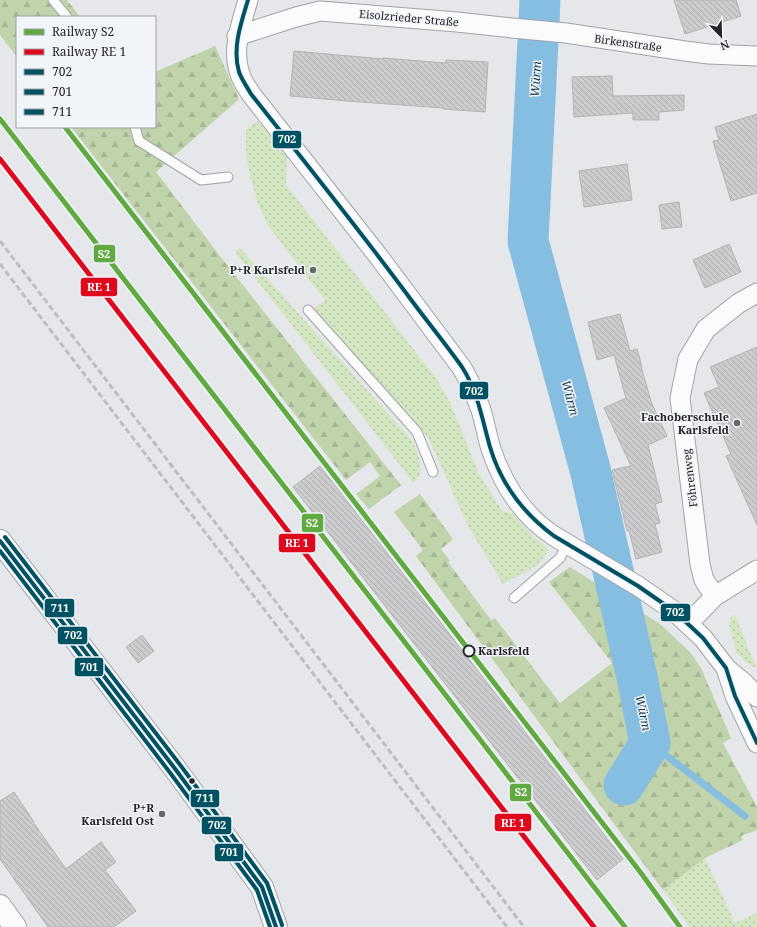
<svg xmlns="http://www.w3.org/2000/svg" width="757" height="927" font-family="'Noto Serif',serif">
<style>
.grass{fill:url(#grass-dots)}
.forest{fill:url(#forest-firs)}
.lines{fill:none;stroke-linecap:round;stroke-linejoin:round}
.stream{stroke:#86bee1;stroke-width:7}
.river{stroke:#86bee1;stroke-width:41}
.building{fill:url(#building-back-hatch);stroke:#b3b3b5}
.lane-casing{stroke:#a2a3a5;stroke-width:11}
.street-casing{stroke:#a2a3a5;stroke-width:21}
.secondary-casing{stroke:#a2a3a5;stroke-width:24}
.lane{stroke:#fbfbfc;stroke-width:9}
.street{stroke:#fbfbfc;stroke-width:19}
.secondary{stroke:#fbfbfc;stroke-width:22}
.rail{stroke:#bebec0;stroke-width:3;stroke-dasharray:6 3;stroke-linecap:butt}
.bus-1-casing{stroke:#f1f4f9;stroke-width:7}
.bus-2-casing{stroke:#f1f4f9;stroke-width:7}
.bus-3-casing{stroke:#f1f4f9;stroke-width:7}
.bus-1{stroke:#005262;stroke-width:4}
.bus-2{stroke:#005262;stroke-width:4}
.bus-3{stroke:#005262;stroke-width:4}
.rail-1-casing{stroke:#f1f4f9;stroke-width:8}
.rail-2-casing{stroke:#f1f4f9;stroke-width:8}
.rail-1{stroke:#61aa42;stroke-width:5}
.rail-2{stroke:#df091d;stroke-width:5}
.poi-dot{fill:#67686b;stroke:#f1f4f9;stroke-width:1.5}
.stop-dot{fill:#f1f4f9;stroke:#232426;stroke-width:2}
.bus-dot{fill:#232426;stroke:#f1f4f9;stroke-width:1.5}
.labels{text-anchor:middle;stroke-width:3;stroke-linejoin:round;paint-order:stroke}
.street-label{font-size:11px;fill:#232426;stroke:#f1f4f9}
.poi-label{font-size:11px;font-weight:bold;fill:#232426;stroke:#f1f4f9;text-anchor:end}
.stop-label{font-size:11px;font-weight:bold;fill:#232426;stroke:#f1f4f9;text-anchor:start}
.water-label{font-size:12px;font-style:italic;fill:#173a4e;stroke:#f1f4f9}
.line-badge{stroke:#f1f4f9;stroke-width:1.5}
.badge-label{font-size:11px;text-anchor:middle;font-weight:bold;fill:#fff}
</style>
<defs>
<pattern id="grass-dots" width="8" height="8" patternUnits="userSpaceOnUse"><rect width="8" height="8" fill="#d4e5c2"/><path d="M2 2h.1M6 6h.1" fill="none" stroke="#b6c4a7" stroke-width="1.8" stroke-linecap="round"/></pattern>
<pattern id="forest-firs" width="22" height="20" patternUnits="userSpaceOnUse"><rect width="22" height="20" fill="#c1d3ab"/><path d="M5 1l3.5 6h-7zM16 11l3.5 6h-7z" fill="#a6b593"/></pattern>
<pattern id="building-back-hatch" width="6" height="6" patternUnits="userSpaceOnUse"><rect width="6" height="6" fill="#ccccce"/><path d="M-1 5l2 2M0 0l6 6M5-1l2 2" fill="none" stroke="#afafb1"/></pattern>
</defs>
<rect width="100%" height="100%" fill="#e5e7ea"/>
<path class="grass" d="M257,121L287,150L286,185L435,377L450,402L478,472L502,511L512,513L527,530L549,550L537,566L503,584L468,526L429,439L413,419L312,310L325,300L267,224L257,201L250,176L246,154V130Z
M240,248L410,438C418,451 421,459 420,476L413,482L236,253V250Z
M735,615L756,667H753L737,654L729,625L731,616Z
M705,858L735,923L757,913V927H690L663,890Z"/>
<path class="forest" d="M0,0H67L80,17H17V57L0,35Z
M215,46L239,99L156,172L223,260L401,485L369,509L356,494L380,476L370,462L346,480L71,127H155V72Z
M420,494L453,539L441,549L450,561L448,562L491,620L495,618L560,703L612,663L549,582L570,567L660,624L690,652L701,668L731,738L723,743L757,807V830L741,836L743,840L705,858L663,890L416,556L423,550L394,512Z"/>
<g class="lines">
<path class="stream" d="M650,743L745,816"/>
<path class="river" d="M540,0L528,241L590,469L637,677L650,743L624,785"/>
</g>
<path class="building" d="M674,0H736L741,16L685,34Z
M294,51L383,59V58L446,63V60L488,62L485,112L443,109V108L347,101L290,96Z
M612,76L613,96L684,95V110L659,112V120H633V113L574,117L572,77Z
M757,114V193L731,201L713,141L719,140L715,127Z
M627,164L632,200L584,207L579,171Z
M679,202L682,227L662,229L659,205Z
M729,244L741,272L705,288L693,260Z
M620,314L630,351L637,349L642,367H641L652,404L667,436L648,445L662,502L655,504L660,523L655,524L662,552L636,559L629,530L627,531L612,470L631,466L604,408L626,398L614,355L597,360L588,322Z
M757,347V525L726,456L731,454L704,393L719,387L710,367Z
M320,466L623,859L597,880L293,487Z
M142,635L154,651L138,663L126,647Z
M14,792L34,822H33L66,869L101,842L116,862L105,870L136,911L114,927H48L0,859V801Z"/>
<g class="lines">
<defs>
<path id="lane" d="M53,0L67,17
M135,127L139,141L201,180L228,177
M308,310L417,432L433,472
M514,598L560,558L567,544"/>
<path id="street" d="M248,0C240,28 229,56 244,83C246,87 249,90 251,94L379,257L462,368C470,382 476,396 481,410C485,423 487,436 491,449C503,485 522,515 554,536L638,586L674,611L703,638L726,668L744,683L757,697
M237,36L296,17L320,11L457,22L512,28L566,33L685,51L709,54L757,56
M715,596L704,580L700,564L680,398L688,359L706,329L739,303L757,293
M688,624L715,596L757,570
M726,668L735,696L757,743"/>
<path id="secondary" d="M0,541L176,770L262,887L276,927
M0,906L15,927"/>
</defs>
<use href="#lane" class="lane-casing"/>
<use href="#street" class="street-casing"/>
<use href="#secondary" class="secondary-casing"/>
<use href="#lane" class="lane"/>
<use href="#street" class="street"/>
<use href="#secondary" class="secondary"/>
<path class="rail" d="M0,241L524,927
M0,264L507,927"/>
<defs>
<path id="bus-1" d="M248,0C241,23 232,48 239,72C242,80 247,87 251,94C304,161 358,228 409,297C426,320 445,343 462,367C478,392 482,419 490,447C501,484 523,513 554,536L638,586L674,611L703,638L726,668L735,696L757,743
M0,541L176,770L262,887L276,927"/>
<path id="bus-2" d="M0,551L171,774L257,890L270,927"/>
<path id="bus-3" d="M5,537L181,766L267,883L282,925"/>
</defs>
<use href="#bus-1" class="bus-1-casing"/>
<use href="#bus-2" class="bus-2-casing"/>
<use href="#bus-3" class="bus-3-casing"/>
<use href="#bus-1" class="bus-1"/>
<use href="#bus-2" class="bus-2"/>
<use href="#bus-3" class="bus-3"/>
<defs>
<path id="rail-1" d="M0,119L625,927
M65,127L641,873L680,927"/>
<path id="rail-2" d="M0,159L594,927"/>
</defs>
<use href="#rail-1" class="rail-1-casing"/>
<use href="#rail-2" class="rail-2-casing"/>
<use href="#rail-1" class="rail-1"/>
<use href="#rail-2" class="rail-2"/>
</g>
<g class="poi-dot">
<circle cx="313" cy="270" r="4"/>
<circle cx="737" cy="423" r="4"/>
<circle cx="162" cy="814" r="4"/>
</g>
<circle class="stop-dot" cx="469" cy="651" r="5.5"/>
<circle class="bus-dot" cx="192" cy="781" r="3.5"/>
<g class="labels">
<g class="street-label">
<text transform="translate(409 18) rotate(5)" y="4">Eisolzrieder Straße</text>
<text transform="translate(628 43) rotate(8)" y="4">Birkenstraße</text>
<text transform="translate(690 478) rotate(-97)" y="4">Föhrenweg</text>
</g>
<g class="poi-label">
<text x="305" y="274">P+R Karlsfeld</text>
<text x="729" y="421">Fachoberschule<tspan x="729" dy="13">Karlsfeld</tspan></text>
<text x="154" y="812">P+R<tspan x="154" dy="13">Karlsfeld Ost</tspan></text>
</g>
<g class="stop-label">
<text x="478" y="655">Karlsfeld</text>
</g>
<g class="water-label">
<text transform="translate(536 79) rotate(-87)" y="4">Würm</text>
<text transform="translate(570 398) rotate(75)" y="4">Würm</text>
<text transform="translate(643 713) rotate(78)" y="4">Würm</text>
</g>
</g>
<g class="line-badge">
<rect x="272" y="130" width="30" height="19" rx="4" fill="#005262"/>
<rect x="93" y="244" width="23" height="19" rx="4" fill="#61aa42"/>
<rect x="80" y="277" width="38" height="20" rx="4" fill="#df091d"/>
<rect x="459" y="381" width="30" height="19" rx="4" fill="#005262"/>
<rect x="301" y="513" width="23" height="20" rx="4" fill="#61aa42"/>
<rect x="278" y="533" width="38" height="20" rx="4" fill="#df091d"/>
<rect x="44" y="598" width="31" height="20" rx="4" fill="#005262"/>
<rect x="660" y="603" width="31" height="19" rx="4" fill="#005262"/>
<rect x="57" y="626" width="31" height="19" rx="4" fill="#005262"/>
<rect x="74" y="657" width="30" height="20" rx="4" fill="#005262"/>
<rect x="509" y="783" width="23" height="19" rx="4" fill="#61aa42"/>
<rect x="190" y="789" width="30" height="19" rx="4" fill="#005262"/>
<rect x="494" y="813" width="38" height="19" rx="4" fill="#df091d"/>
<rect x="201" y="816" width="31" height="19" rx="4" fill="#005262"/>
<rect x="214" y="843" width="30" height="19" rx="4" fill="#005262"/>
</g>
<g class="badge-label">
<text x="287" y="143">702</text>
<text x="104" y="258">S2</text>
<text x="99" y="291">RE 1</text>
<text x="474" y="395">702</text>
<text x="312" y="527">S2</text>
<text x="297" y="547">RE 1</text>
<text x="60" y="612">711</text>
<text x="675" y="616">702</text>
<text x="73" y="639">702</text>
<text x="89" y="671">701</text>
<text x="521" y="796">S2</text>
<text x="205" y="802">711</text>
<text x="513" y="827">RE 1</text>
<text x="217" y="829">702</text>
<text x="229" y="856">701</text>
</g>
<rect x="16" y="16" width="140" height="112" fill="#f1f4f9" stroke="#9fa1a5"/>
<rect x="24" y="29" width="20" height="6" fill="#61aa42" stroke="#9fa1a5"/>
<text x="52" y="36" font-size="12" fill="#232426">Railway S2</text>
<rect x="24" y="49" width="20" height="6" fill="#df091d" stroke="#9fa1a5"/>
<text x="52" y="56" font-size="12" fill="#232426">Railway RE 1</text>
<rect x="24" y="69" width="20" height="6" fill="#005262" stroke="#9fa1a5"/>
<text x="52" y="76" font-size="12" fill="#232426">702</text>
<rect x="24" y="89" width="20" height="6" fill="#005262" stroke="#9fa1a5"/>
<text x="52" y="96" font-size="12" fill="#232426">701</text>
<rect x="24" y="109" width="20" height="6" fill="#005262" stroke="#9fa1a5"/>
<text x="52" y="116" font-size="12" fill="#232426">711</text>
<g transform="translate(721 36) rotate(157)" stroke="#f1f4f9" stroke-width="3" paint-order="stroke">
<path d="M0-3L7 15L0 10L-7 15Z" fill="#232426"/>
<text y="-6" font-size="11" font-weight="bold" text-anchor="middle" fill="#232426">N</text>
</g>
</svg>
